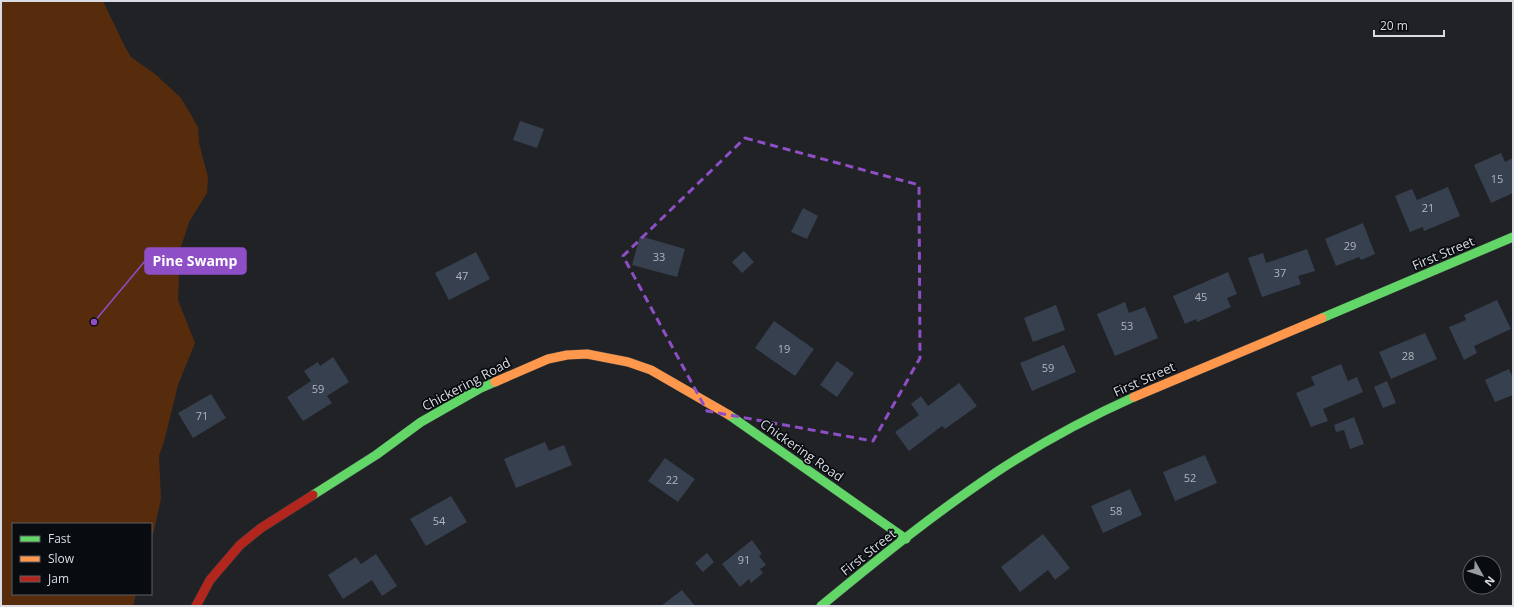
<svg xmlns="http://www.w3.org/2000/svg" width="1514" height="607" font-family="'Open Sans',sans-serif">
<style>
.green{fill:#562c0d}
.building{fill:#37404f}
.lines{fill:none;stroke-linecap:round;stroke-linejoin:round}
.fast-casing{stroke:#3b3e41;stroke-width:10}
.slow-casing{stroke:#3b3e41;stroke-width:10}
.jam-casing{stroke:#3b3e41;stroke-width:10}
.fast{stroke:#63d668;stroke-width:9}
.slow{stroke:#ff974d;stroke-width:9}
.jam{stroke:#b3261e;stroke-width:9}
.marked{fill:none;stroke:#8e4fc6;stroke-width:3;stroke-dasharray:8 5;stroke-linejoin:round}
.labels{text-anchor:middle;stroke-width:3.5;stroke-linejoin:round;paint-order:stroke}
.number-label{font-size:11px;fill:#b0b6be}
.street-label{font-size:13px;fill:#d9dde3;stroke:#080b0f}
.leader{fill:none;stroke:#8e4fc6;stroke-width:1.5}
.callout-dot{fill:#8e4fc6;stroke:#080b0f;stroke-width:1.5}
.callout{fill:#8e4fc6;stroke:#8e4fc6;stroke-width:1.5}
.callout-label{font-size:14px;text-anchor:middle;font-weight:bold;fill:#fff}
</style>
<rect width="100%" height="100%" fill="#202226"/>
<path class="green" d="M1,1H103L124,45L131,57L155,74L181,98L198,127L199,143L208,177L207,193L189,222L180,250L178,300L195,343L178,385L165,438L159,456L161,499L154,531L151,539V524H13V594H136L133,606H1Z"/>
<path class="building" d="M520,121L544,129L537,148L513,140Z
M1501,153L1505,162L1513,158V193L1491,203L1474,165Z
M1448,187L1460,216L1424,231L1423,227L1410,232L1395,196L1412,189L1417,200Z
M803,208L818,216L807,239L791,232Z
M1363,223L1375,254L1361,260L1359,257L1336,266L1325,239Z
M640,236L685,249L677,277L632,265Z
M1307,249L1315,271L1298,276L1301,284L1262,297L1248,258L1263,253L1266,263Z
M744,251L754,262L742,273L732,262Z
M476,252L490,279L449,300L435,273Z
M1228,272L1237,294L1227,298L1231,307L1197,322L1196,319L1185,324L1173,296Z
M1497,300L1511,329L1474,346L1477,353L1464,360L1449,327L1466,320L1464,315Z
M1125,302L1129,313L1145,307L1158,338L1115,356L1097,314Z
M1056,305L1065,330L1033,342L1024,318Z
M774,321L814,349L795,376L755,348Z
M1425,333L1437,359L1391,379L1379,352Z
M1064,345L1076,372L1032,391L1020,363Z
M333,357L349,382L327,396L332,403L303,421L287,397L311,381L304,371L318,362L320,366Z
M837,361L854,373L837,397L820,385Z
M1341,364L1348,381L1357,377L1363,392L1323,409L1328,421L1311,427L1296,393L1315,385L1311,377Z
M1509,369L1513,378V395L1495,402L1485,380Z
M1387,381L1396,403L1383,408L1374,387Z
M959,383L977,406L945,429L942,426L909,451L895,432L919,415L911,404L921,396L928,406Z
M211,394L226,418L193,438L178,413Z
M1354,417L1364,444L1350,449L1344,430L1336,432L1334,425Z
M545,442L549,451L564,445L572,465L516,488L504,459Z
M1205,455L1217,483L1175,501L1163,472Z
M665,458L695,479L678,502L648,481Z
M1130,489L1142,515L1103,533L1091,506Z
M451,496L467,522L426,546L410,519Z
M1043,534L1070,568L1055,580L1048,570L1020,592L1001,567Z
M752,540L762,554L759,556L766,565L760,569L763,573L751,583L749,579L740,587L722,564Z
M707,553L714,562L703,572L695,563Z
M376,554L397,586L382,596L372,580L343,599L328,575L356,557L361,564Z
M682,590L695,606H661Z"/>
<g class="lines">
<defs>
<path id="fast" d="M1322,318L1513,237
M729,415L906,539
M313,495L376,455L421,422L479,389L495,382
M821,606C878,559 936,512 998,471C1041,443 1087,418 1134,397"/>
<path id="slow" d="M495,382L548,359L567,355L587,354L628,362L651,370L729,415
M1134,397L1322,318"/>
<path id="jam" d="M196,606L210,580L240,545L261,528L313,495"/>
</defs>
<use href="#fast" class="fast-casing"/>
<use href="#slow" class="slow-casing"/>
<use href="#jam" class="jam-casing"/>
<use href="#fast" class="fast"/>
<use href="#slow" class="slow"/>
<use href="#jam" class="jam"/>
</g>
<path class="marked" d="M745,138L919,185L920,358L873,441L707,411L623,256Z"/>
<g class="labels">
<g class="number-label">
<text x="1497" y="183">15</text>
<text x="1428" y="212">21</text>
<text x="1350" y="250">29</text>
<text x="659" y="261">33</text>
<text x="1280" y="277">37</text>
<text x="462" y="280">47</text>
<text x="1201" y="301">45</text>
<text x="1127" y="330">53</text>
<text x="784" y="353">19</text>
<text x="1408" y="360">28</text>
<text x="1048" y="372">59</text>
<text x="318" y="393">59</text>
<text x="202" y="420">71</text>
<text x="1190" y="482">52</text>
<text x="672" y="484">22</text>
<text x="1116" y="515">58</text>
<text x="439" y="525">54</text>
<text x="744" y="564">91</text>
</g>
<g class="street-label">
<text transform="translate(1443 253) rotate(-23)" y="5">First Street</text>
<text transform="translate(1144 379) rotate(-24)" y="5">First Street</text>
<text transform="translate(466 384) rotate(-28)" y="5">Chickering Road</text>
<text transform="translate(802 450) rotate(35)" y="5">Chickering Road</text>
<text transform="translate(868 552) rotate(-38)" y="5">First Street</text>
</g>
</g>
<path class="leader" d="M94 322L145 261"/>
<circle class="callout-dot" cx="94" cy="322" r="4"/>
<rect class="callout" x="145" y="248" width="101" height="26" rx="4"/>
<g class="callout-label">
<text x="195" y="266">Pine Swamp</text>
</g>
<rect width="1514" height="607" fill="none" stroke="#d9dde3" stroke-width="4"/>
<rect x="12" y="523" width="140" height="72" fill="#080b0f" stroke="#5c5f64"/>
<rect x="20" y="536" width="20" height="6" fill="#63d668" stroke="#5c5f64"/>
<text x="48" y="543" font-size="12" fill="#d9dde3">Fast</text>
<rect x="20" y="556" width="20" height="6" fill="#ff974d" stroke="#5c5f64"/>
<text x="48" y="563" font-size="12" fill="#d9dde3">Slow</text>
<rect x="20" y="576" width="20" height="6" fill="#b3261e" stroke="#5c5f64"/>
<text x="48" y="583" font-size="12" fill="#d9dde3">Jam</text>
<g transform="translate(1482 575) rotate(129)"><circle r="19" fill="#080b0f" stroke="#5c5f64"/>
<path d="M0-3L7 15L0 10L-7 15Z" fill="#989ca1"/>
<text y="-6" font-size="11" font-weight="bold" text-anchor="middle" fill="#d9dde3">N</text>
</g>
<path d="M1374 30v6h70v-6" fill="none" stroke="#d9dde3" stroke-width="2"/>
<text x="1380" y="30" font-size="12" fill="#d9dde3" stroke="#080b0f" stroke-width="3" paint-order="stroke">20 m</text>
</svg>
